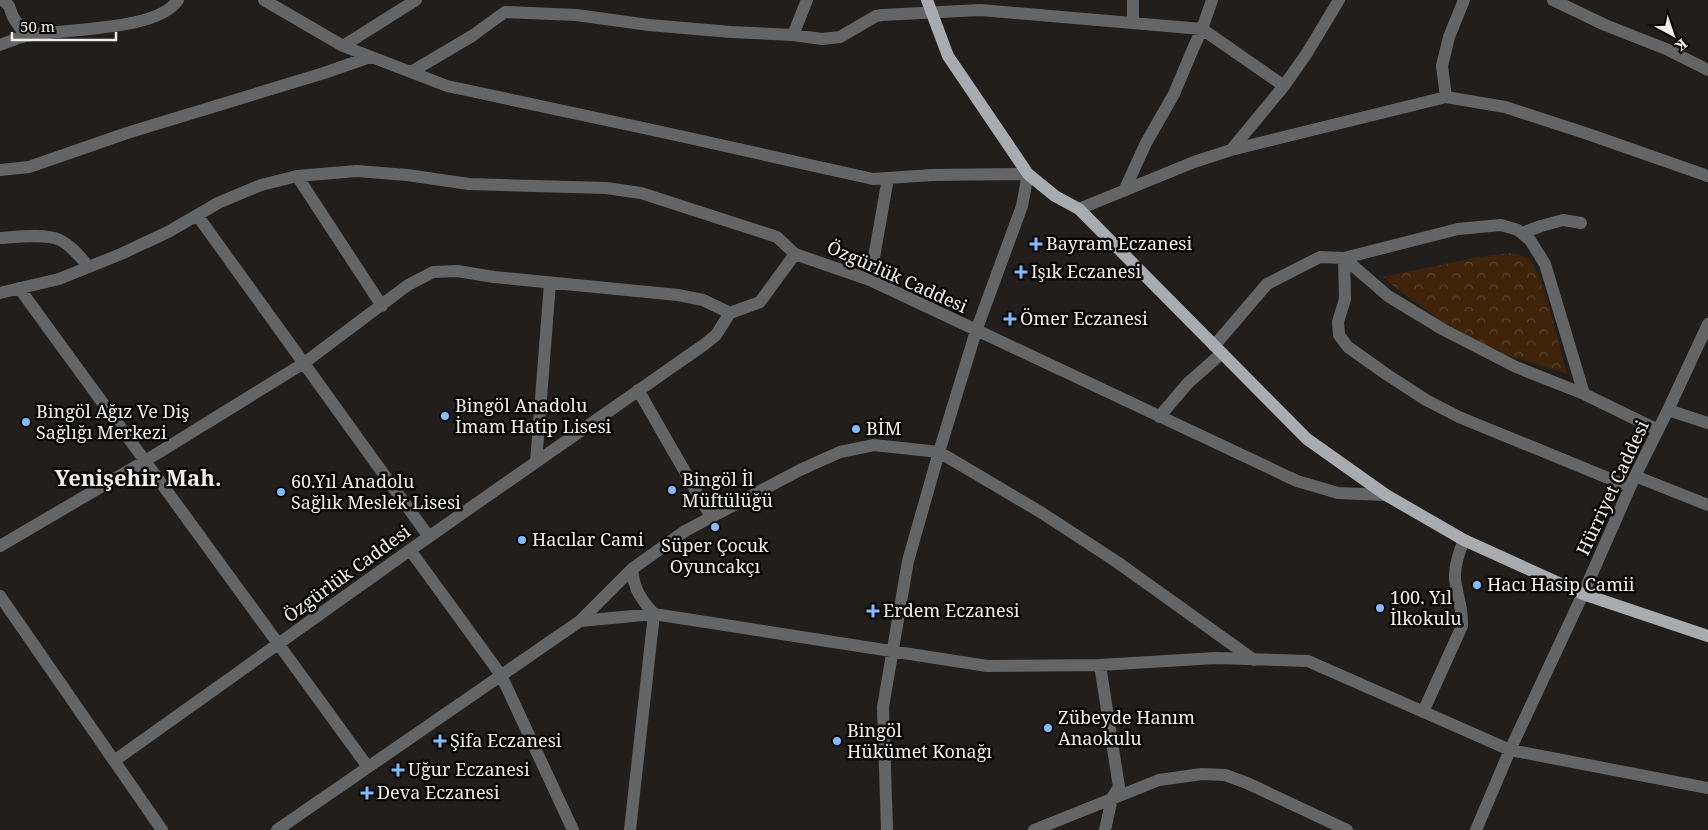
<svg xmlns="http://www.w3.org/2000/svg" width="1708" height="830" font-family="'Noto Serif',serif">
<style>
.park{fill:url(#park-crowns)}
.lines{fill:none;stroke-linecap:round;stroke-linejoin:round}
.minor{stroke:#636566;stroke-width:12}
.major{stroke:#a8acb0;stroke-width:12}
.poi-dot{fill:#82bcfa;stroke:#0a0807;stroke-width:2}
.labels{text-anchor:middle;stroke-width:5;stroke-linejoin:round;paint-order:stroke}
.poi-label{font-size:18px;fill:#f1efec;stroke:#0a0807;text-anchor:start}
.street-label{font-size:18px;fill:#f1efec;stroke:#0a0807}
.district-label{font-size:22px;font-weight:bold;fill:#f1efec;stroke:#0a0807}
</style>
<defs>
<pattern id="park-crowns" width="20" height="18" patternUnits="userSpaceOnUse" patternTransform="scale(1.25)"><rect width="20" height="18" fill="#3f240b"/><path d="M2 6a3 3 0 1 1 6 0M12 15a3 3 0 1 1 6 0" fill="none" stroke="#5b442f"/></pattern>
</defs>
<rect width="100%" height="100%" fill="#221e1b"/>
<path class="park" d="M1510,253C1516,254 1525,256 1529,259C1543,272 1561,353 1567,374L1495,351L1444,323L1392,285L1383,277L1478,257Z"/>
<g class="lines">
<path class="minor" d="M3,0L9,6L13,17L26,36
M264,0L343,46L447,86L662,132L873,179L932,175L1028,174L1022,206L976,331L939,452L908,561L883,707L887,830
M1553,0L1605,25L1666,49L1708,70
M1133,23V0
M793,35L807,0
M0,45C8,42 17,38 26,36C62,28 157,32 178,0
M343,46L416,0
M411,72L472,36L505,12L576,15L649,25L731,32L793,35L822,39L840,37L876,16L882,15L980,10L1202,29L1284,86
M1446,97L1442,66L1449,37L1464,0
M1231,150L1284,86L1307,53L1339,0
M0,170L29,167L127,133L324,73L370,57
M297,176L382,306
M1124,191L1146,143L1174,94L1192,51L1202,29L1212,0
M1079,209L1194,162L1231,150L1446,97L1505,107L1588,134L1708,176
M197,215L429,537
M1522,233L1541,226L1563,220L1581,223
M0,238C15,237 46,233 60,240C72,246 80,257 89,267
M1344,258L1345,299L1338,322L1339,335L1348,347L1386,374L1426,400L1459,417L1630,487
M1344,258L1388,296L1444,330L1516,367L1584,394L1658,430
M870,280L888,178
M19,288L368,767
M0,293L59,279L121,254L168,232L218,203L261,185L297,176L357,171L407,175L469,184L606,188L641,193L777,237L795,254
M1214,346L1267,284L1320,257L1344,258L1458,229L1501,225L1518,230L1530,240L1545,264L1584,394
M638,390L711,517
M1668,410L1708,423
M1159,417L1188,383L1222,353
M536,462L550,283
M1635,476L1708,505
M0,546L145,461L304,363L408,285L433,272L457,271L494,277L678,295L703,300L730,313
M410,550L501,675L573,830
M0,596L162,830
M580,621L632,569L685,531L800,470L840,452L874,445L939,452L1042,513L1117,562L1254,660
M1100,665L1119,787L1112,798L1105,830
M1423,712L1462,626C1463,609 1457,595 1455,579C1454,566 1459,552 1464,540
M114,761L410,550L705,344L716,335L730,313L760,302L795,254L870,280L1297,481L1338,493L1386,495
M277,830L580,621L654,614L987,666L1100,665L1216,658L1308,661L1510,750L1708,788
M630,830L654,614C641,599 634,590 632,569
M1034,830L1159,780L1202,774L1225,775L1247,783L1347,830
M1476,830L1510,750L1583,594L1635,476L1668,410L1708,324"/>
<path class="major" d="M927,0L948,56L1028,174L1055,196L1079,209L1307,439L1386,495L1464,540L1583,594L1708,636"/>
</g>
<g class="poi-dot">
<path d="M1033.5 236.5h5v5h5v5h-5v5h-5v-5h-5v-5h5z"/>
<path d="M1018.5 264.5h5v5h5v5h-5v5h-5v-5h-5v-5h5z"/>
<path d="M1007.5 311.5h5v5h5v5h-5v5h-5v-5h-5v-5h5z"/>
<circle cx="445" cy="416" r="5"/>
<circle cx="26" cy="422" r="5"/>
<circle cx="856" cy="429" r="5"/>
<circle cx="672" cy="490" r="5"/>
<circle cx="281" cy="492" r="5"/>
<circle cx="715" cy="527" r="5"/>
<circle cx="522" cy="540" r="5"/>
<circle cx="1477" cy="585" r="5"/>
<circle cx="1380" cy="608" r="5"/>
<path d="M870.5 603.5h5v5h5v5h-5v5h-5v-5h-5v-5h5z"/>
<circle cx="1048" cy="728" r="5"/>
<path d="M437.5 733.5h5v5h5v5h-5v5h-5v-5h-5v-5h5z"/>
<circle cx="837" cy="741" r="5"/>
<path d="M395.5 762.5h5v5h5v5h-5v5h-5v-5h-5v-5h5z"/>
<path d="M364.5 785.5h5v5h5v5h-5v5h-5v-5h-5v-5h5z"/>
</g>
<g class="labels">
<g class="poi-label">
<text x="1046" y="250">Bayram Eczanesi</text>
<text x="1031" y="278">Işık Eczanesi</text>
<text x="1020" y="325">Ömer Eczanesi</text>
<text x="455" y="412">Bingöl Anadolu<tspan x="455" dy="21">İmam Hatip Lisesi</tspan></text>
<text x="36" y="418">Bingöl Ağız Ve Diş<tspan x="36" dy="21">Sağlığı Merkezi</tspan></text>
<text x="866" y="435">BİM</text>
<text x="682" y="486">Bingöl İl<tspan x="682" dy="21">Müftülüğü</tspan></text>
<text x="291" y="488">60.Yıl Anadolu<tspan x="291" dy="21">Sağlık Meslek Lisesi</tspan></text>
<text x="532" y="546">Hacılar Cami</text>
<text x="715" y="552" text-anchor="middle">Süper Çocuk<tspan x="715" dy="21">Oyuncakçı</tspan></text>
<text x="1487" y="591">Hacı Hasip Camii</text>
<text x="1390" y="604">100. Yıl<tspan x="1390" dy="21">İlkokulu</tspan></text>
<text x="883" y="617">Erdem Eczanesi</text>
<text x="1058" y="724">Zübeyde Hanım<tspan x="1058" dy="21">Anaokulu</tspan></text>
<text x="847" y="737">Bingöl<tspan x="847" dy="21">Hükümet Konağı</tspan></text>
<text x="450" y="747">Şifa Eczanesi</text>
<text x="408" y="776">Uğur Eczanesi</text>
<text x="377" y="799">Deva Eczanesi</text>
</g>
<g class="street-label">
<text transform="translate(897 277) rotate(24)" y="6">Özgürlük Caddesi</text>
<text transform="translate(1613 488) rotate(-65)" y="6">Hürriyet Caddesi</text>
<text transform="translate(347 574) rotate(-36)" y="6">Özgürlük Caddesi</text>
</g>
<g class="district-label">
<text x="138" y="486">Yenişehir Mah.</text>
</g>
</g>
<g transform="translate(1673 35) rotate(140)" stroke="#0a0807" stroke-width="4" paint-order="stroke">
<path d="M0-4L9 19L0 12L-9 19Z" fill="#f1efec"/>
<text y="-8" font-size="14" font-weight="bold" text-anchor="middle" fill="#f1efec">K</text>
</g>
<path d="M12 32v8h104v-8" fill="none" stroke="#f1efec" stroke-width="2.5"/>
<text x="20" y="32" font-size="15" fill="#f1efec" stroke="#0a0807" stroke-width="4" paint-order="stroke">50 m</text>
</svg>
